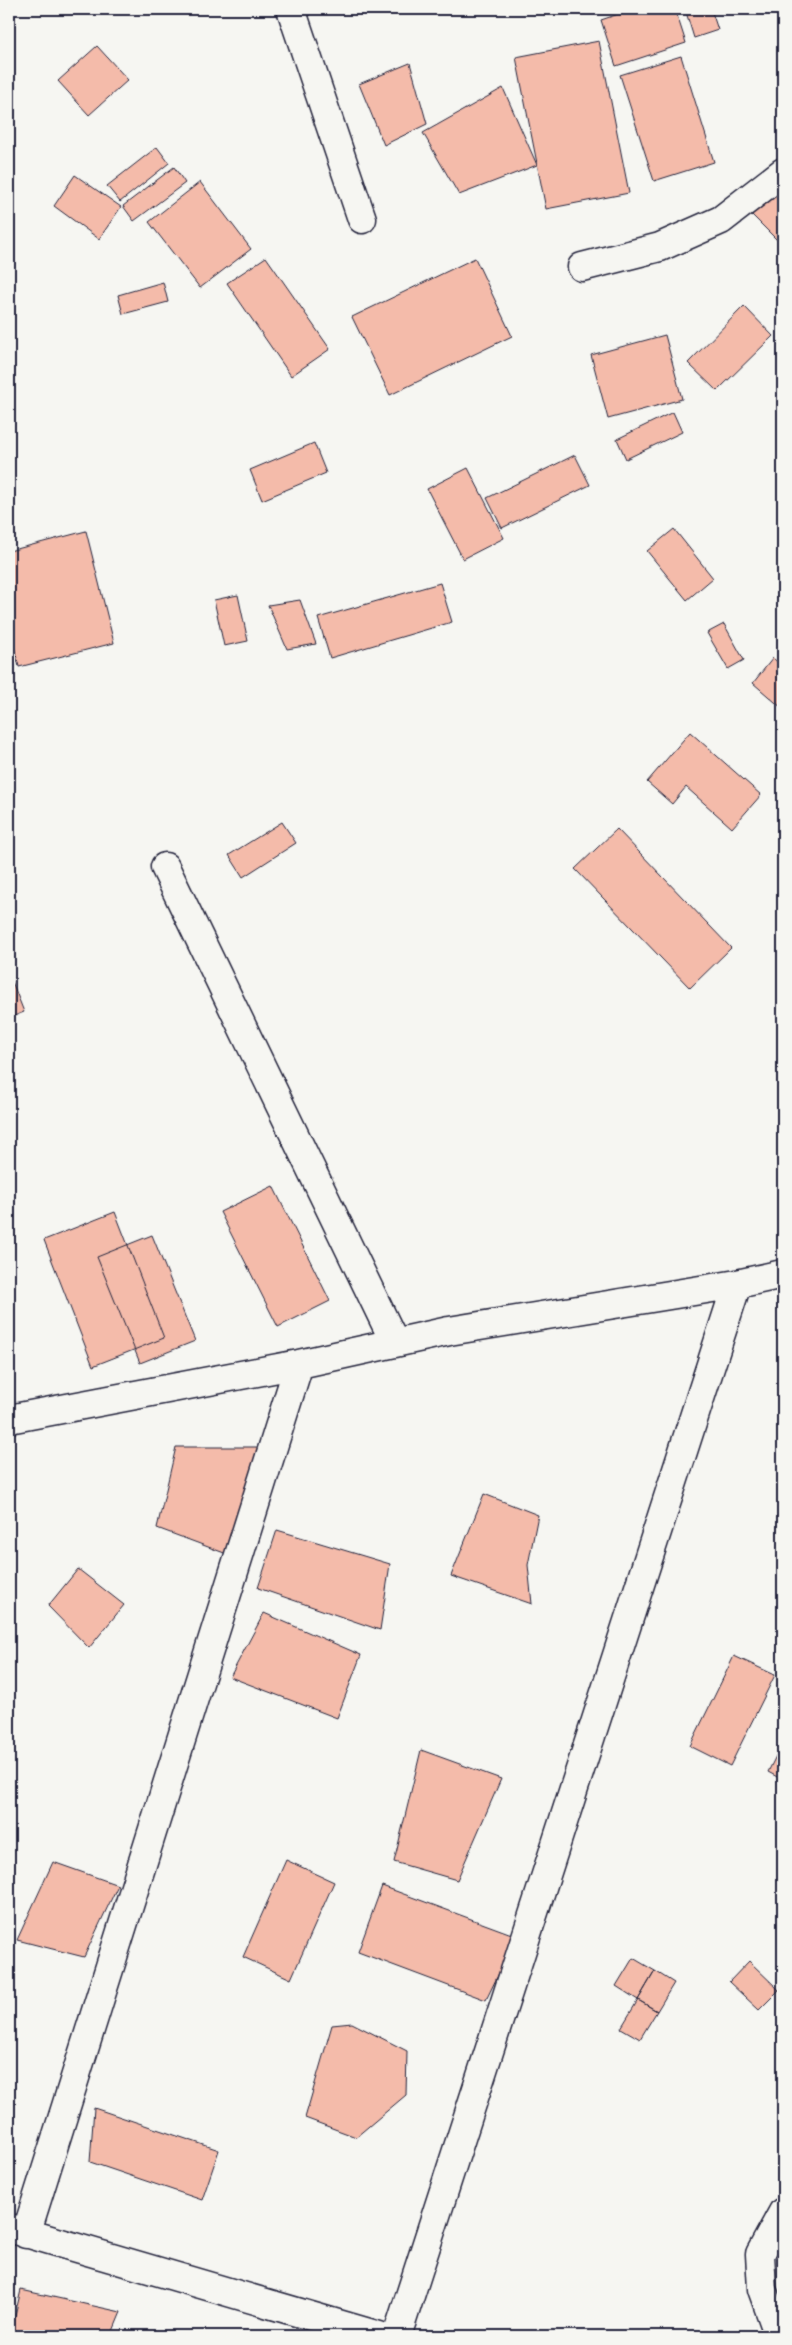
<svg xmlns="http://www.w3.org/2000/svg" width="792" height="2345" font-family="Delius,sans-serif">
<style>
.building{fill:#f4bbaa;stroke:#22223b}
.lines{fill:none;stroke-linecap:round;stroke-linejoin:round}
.street-casing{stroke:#22223b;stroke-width:31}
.street{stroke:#f6f6f2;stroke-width:28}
</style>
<rect width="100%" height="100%" fill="#f6f6f2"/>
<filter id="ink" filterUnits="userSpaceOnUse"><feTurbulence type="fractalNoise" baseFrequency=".02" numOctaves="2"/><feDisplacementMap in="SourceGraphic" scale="10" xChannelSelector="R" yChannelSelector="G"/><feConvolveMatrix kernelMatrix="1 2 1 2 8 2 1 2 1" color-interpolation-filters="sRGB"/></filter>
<g filter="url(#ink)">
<path class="building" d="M633,9H675L686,43L616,66L601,20Z
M698,9H711L718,30L694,38L686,12Z
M599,41L629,193L546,209L516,57Z
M97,46L128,80L89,115L58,81Z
M681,56L714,162L654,181L620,75Z
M410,63L427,124L384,145L359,84Z
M503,88L537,165L459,195L423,133Z
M157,147L169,163L120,202L107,186Z
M174,167L185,183L134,221L123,206Z
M75,175L121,207L99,239L54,206Z
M783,181V246L751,214Z
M200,182L251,249L200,288L149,222Z
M266,257L330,349L291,376L227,283Z
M475,258L512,336L390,395L352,317Z
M163,282L168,302L123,314L118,295Z
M744,306L773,336L717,391L688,363Z
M665,335L682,399L608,419L591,355Z
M673,412L682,432L626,459L617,439Z
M314,443L326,473L262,500L250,470Z
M575,455L590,485L502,528L487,498Z
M468,468L504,538L463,559L427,489Z
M674,529L713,578L687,600L647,551Z
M86,531L114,643L19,667L9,625V551Z
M440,583L452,622L330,658L318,618Z
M238,595L248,641L224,646L214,600Z
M300,600L316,644L287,649L268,605Z
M724,624L744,660L728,669L707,633Z
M773,658L783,667V709L753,683Z
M690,732L761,795L732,828L686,787L672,804L647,782Z
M282,822L296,843L243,877L229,855Z
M617,829L731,948L690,988L575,869Z
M9,974L24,1012L9,1018Z
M273,1186L330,1301L278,1327L220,1212Z
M115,1212L164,1338L93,1366L44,1240Z
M152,1235L195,1341L140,1363L97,1257Z
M176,1447H260L227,1554L157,1528Z
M484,1494L538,1515L528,1565L532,1604L451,1576Z
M277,1530L390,1564L380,1630L258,1588Z
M78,1569L124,1605L89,1648L48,1606Z
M264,1613L361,1655L337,1718L230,1677Z
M734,1656L775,1675L730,1766L690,1746Z
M783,1742V1780L768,1772Z
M421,1750L501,1779L457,1880L394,1862Z
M286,1860L334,1882L291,1979L243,1957Z
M53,1862L118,1885L84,1957L17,1940Z
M382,1886L517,1936L486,2000L358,1952Z
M633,1958L655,1971L638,2000L616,1986Z
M749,1961L779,1990L759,2010L729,1982Z
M655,1971L674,1983L657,2011L638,2000Z
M638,2000L657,2011L640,2039L621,2028Z
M352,2023L407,2051L406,2095L356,2137L305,2118L332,2025Z
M94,2108L219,2150L202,2200L90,2162Z
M21,2290L121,2312L111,2336H10Z"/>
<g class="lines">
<defs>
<path id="street" d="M291,9L362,219
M582,267L660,247L721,220L783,172
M165,867L395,1343
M9,1419L299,1364L449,1331L737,1284L783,1274
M783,2212L760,2254L762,2289L775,2325L783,2333
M9,2228L379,2336
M26,2234L299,1364
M397,2336L737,1284"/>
</defs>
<use href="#street" class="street-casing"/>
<use href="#street" class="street"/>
</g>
</g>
<rect width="792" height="2345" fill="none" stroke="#f6f6f2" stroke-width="30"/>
<rect x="15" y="15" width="762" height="2315" fill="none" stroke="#22223b" stroke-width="2" filter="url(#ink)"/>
</svg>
